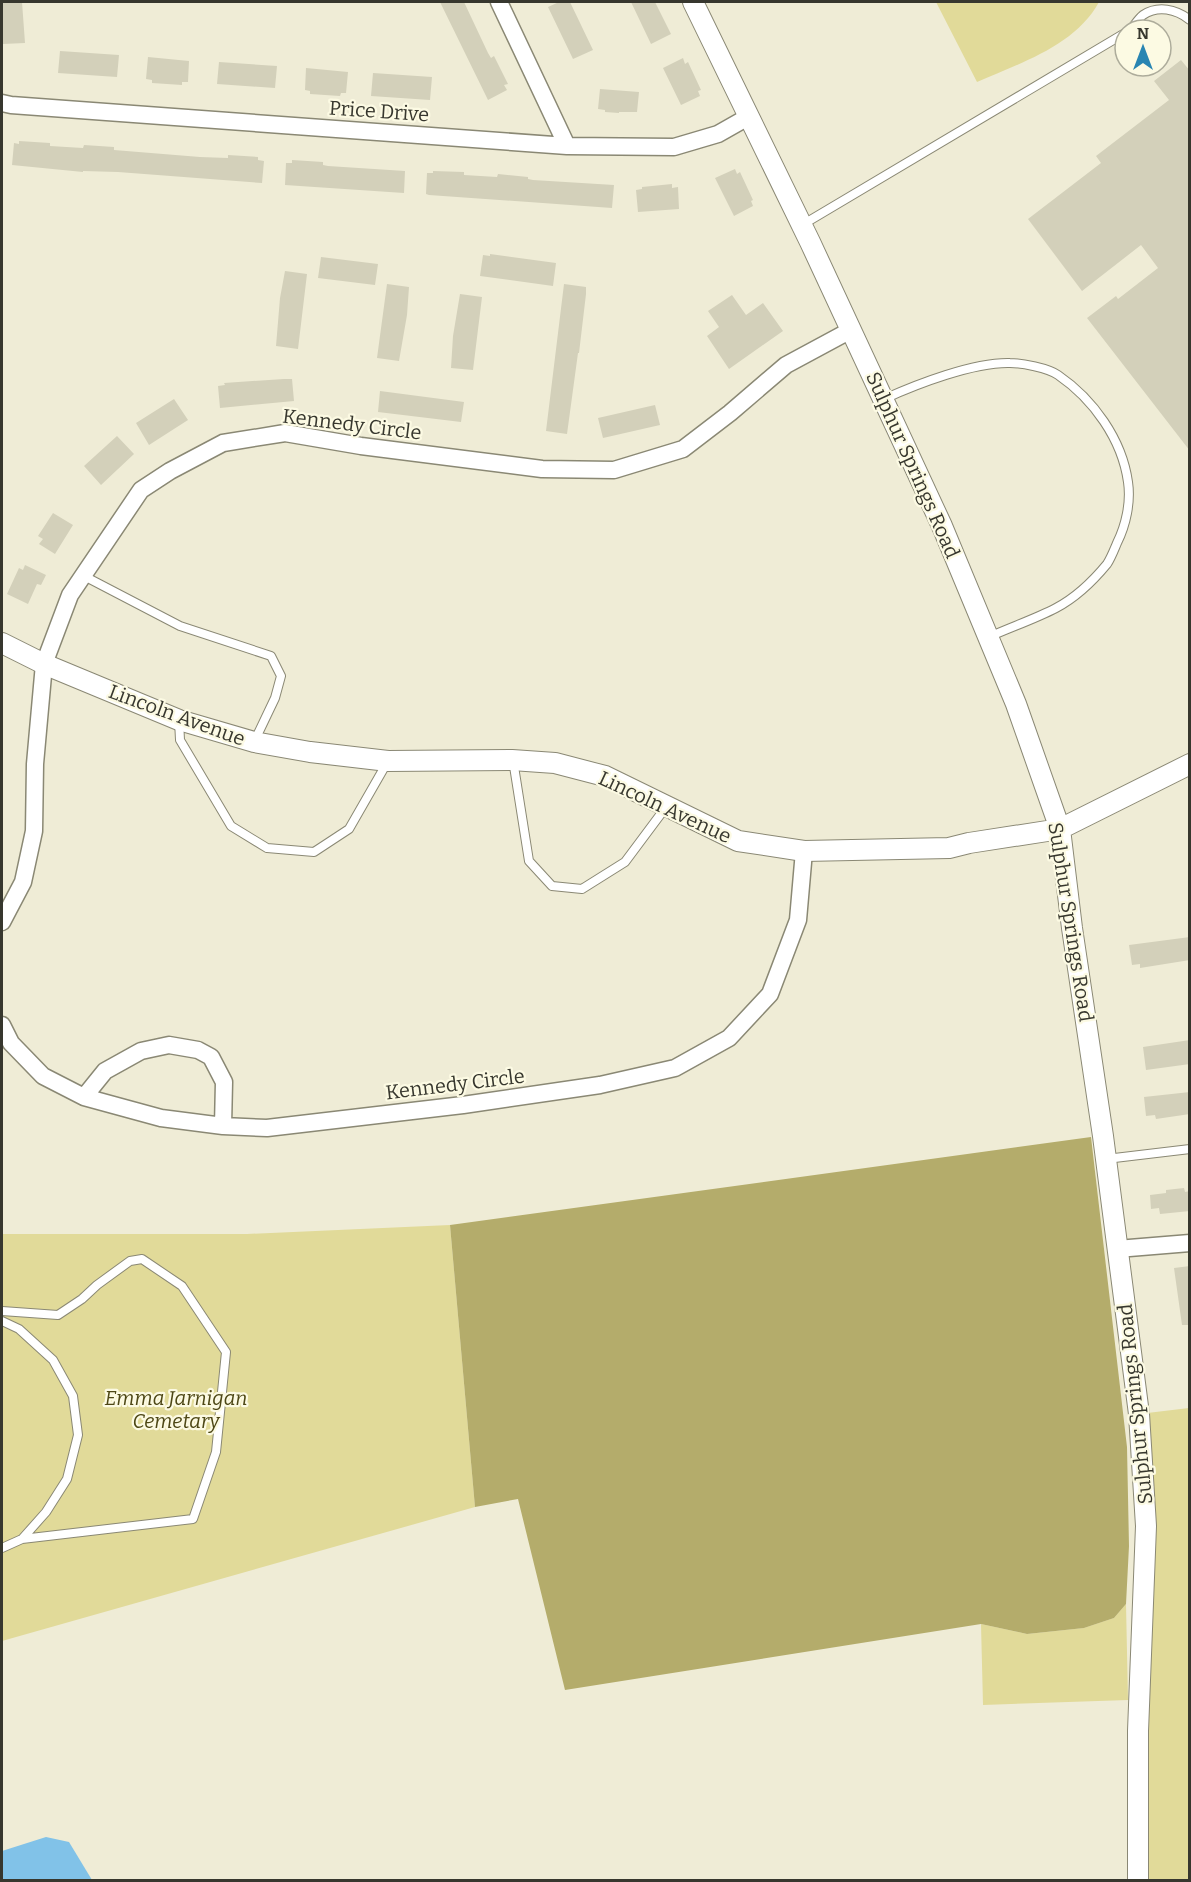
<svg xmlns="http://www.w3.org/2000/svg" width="1191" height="1882" font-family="Bitter,serif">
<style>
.green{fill:#e1da99}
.forest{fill:#b4ac6b}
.water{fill:#81c2e8}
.building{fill:#d3d0ba}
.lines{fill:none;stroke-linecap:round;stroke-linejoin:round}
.service-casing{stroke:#8a8874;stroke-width:10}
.minor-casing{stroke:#8a8874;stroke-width:19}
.tertiary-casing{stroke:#8a8874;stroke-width:22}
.service{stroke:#fff;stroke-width:8}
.minor{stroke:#fff;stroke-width:16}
.tertiary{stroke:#fff;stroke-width:20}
.labels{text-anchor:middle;stroke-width:4.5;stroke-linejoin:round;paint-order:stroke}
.street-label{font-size:20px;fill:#37372e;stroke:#fcfae3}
.park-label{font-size:20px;font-style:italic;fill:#4d4715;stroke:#fcfae3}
</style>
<rect width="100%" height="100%" fill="#efecd6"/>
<path class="green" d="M936,2H1099C1075,46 1020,63 977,82Z
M450,1225L475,1507L2,1641V1234H247Z
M1189,1408V1880H1138L1139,1414Z
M1126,1604L1128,1700L983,1705L981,1624L1027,1634L1084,1628L1114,1618Z"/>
<path class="forest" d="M1091,1137L1127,1447L1129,1546L1126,1604L1114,1618L1084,1628L1027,1634L981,1624L565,1690L518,1499L475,1507L450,1225Z"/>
<path class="water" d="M46,1837L69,1842L92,1880H2V1851Z"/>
<path class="building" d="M2,2H22L25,43L3,44Z
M440,2H464L488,53L491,58L494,56L508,84L504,85L507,90L488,100Z
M559,2H570L593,50L573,59L548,7Z
M631,2H655L671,34L651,44Z
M60,51L119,55L117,77L58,73Z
M148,57L189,61L188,82H182V85L152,83V80L146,79Z
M683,58L685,64L688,62L701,90L698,91L700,96L681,105L663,68Z
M1181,60L1190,71V451L1087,318L1116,296L1118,299L1158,268L1141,245L1082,291L1028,219L1101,163L1096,156L1169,100L1154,81Z
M219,62L277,66L275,88L217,84Z
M306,68L348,72L346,93H341L340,96L310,94V91L305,90Z
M373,73L432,77L430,100L371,96Z
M600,89L639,92L637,112H619V113L605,112V110L598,109Z
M19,141L50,143V146L83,148L84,145L114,147V150L200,157L228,158V155L258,157V160L264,161L262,183L118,172L83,171V172L12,165L14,143L19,144Z
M292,160L323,162V165L328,166L405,171L404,193L285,185L286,163H292Z
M735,169L737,174L740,172L753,200L751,201L753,206L734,216L715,178Z
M433,171L464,172V175L497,177L498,174L528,177V179L533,180L614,185L612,208L429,195L426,194L427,173H433Z
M672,184V188L678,187L679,209L638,212L636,190L642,189V187Z
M490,254L556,263L553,286L480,276L483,255L490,256Z
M321,257L378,264L375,285L318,278Z
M285,271L307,274L298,349L276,346L280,298Z
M387,284L409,287L407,315L399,361L377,358Z
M564,284L586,287V294L579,353H578L567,434L546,431Z
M460,294L482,297L473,370L451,368L453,336Z
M732,295L746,315L763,303L783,331L729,369L707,336L719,327L708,311Z
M284,379H292L294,401L220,408L218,386L225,385L224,383Z
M380,391L464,402L461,422L378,412Z
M174,399L188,420L149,445L136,423Z
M655,405L660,425L603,438L598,418Z
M117,436L134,454L101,485L84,466Z
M53,513L73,525L55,554L39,544L43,539L38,536Z
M25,565L46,575L41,585L37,584L28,604L7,594L19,568L23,570Z
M1190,937V960L1140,968V964L1132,965L1129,945Z
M1190,1040V1064L1146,1070L1143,1047Z
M1190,1092V1114L1156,1119L1155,1115L1146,1116L1144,1097Z
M1184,1188L1185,1192L1190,1191V1211L1160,1214L1159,1208L1151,1209L1150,1195L1166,1193V1190Z
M1190,1266V1325H1182L1174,1268Z"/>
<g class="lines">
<defs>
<path id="service" d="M1130,30C1134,26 1138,19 1143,15C1158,5 1176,9 1190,20
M802,225L1125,33
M884,399C917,384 974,362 1010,363C1022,363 1048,368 1058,375C1093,399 1122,439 1128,482C1131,502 1126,525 1117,543C1114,550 1111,558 1107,564C1093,581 1075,598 1056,608C1035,619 1011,627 989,637
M84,576L180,626L271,656L281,676L275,698L254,742
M179,720L180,740L231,826L267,848L314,852L349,829L388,761
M513,760L529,861L552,886L582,889L625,862L666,807
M1106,1159L1190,1149
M2,1311L58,1315L82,1299L97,1285L130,1261L142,1259L182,1286L226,1352L216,1452L193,1519L22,1539
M2,1321L19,1329L53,1360L73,1396L78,1435L67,1479L46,1512L22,1539L2,1548"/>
<path id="minor" d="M499,2L567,146
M2,103L11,105L567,146L674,147L718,134L748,117
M2,922L23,882L34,831L35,764L44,664L70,595L141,490L170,471L223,443L285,433L361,446L542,469L614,470L683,449L730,413L786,365L851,330
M2,1025L11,1043L43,1076L84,1097L161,1118L223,1126L267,1128L463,1105L600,1085L675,1068L729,1038L770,994L798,920L804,851
M84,1097L105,1071L141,1051L169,1045L198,1050L211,1057L224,1082L223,1126
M1117,1249L1190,1243"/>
<path id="tertiary" d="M693,2L810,242L942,526L1016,704L1060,829L1072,928L1103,1136L1139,1414L1146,1526L1138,1731V1880
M2,643L44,664L179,720L254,742L310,752L388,761L512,760L555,763L605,776L738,841L804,851L949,848L969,843L1060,829L1190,764"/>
</defs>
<use href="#service" class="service-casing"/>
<use href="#minor" class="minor-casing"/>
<use href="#tertiary" class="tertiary-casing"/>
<use href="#service" class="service"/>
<use href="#minor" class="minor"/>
<use href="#tertiary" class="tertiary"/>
</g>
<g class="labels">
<g class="street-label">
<text transform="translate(379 111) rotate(4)" y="7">Price Drive</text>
<text transform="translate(352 424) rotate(7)" y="7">Kennedy Circle</text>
<text transform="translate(913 465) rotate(66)" y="7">Sulphur Springs Road</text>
<text transform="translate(177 715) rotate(20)" y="7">Lincoln Avenue</text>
<text transform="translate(665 807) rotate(25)" y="7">Lincoln Avenue</text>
<text transform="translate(1071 922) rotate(81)" y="7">Sulphur Springs Road</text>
<text transform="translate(455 1084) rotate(-7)" y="7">Kennedy Circle</text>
<text transform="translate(1135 1404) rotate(-96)" y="7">Sulphur Springs Road</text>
</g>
<g class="park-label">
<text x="176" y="1405">Emma Jarnigan<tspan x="176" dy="23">Cemetary</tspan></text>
</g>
</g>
<rect width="1191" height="1882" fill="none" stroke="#37372e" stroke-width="6"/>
<g transform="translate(1143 48)"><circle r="28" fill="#fcfae3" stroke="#adac9b" stroke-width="1.5"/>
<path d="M0-4.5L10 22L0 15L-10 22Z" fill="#2985b2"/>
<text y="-9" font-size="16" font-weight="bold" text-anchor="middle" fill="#37372e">N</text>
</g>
</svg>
